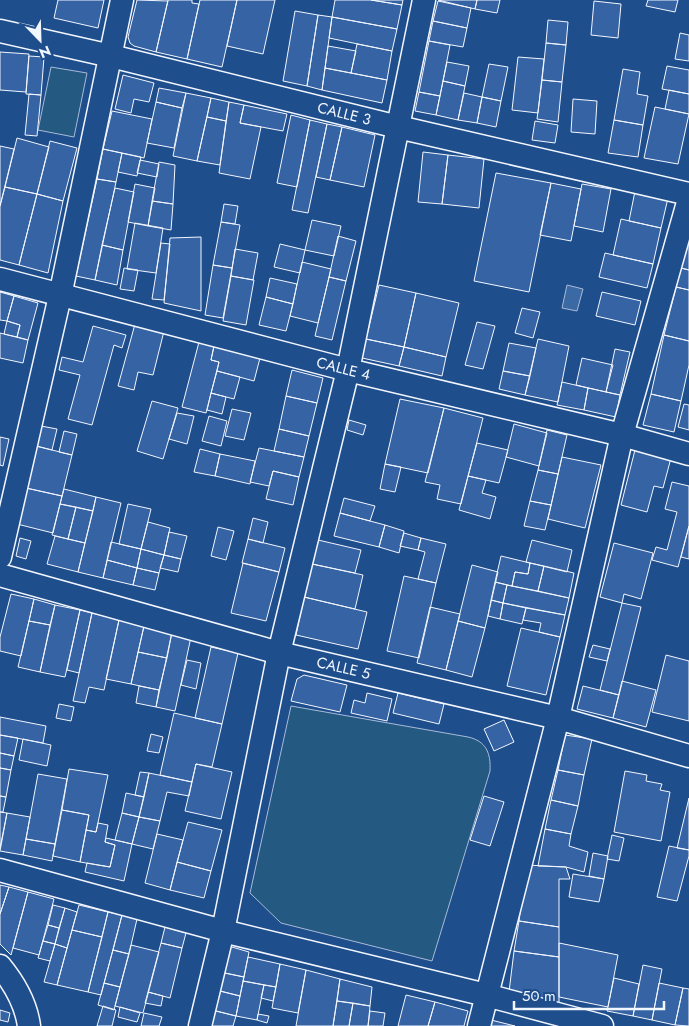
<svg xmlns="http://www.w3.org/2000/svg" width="689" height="1026" font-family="Jost,sans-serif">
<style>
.green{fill:#245a82;stroke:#a8bbd7}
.water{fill:#3b69a3;stroke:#a8bbd7}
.building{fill:#3563a3;stroke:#f2f6ff}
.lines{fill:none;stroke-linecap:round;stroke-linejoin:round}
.minor-casing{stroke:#f2f6ff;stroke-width:25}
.minor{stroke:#1f4e8c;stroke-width:22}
.labels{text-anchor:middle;stroke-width:4;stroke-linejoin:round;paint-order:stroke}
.street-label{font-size:15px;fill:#f2f6ff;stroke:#1f4e8c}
</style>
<rect width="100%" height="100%" fill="#1f4e8c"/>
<path class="green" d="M51,67L87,73L74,137L38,130Z
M291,706L468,737C486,741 491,753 490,771L432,961L281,923L250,893Z"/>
<path class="water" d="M567,285L583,289L577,311L562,308Z"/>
<path class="building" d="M58,0H104L98,28L54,18Z
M137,0L168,1L156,52L134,46L130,43L128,37Z
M168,0H192V3L199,4L187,59L156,52Z
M200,0H237L222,67L187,59Z
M237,0H275L263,54L227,46Z
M335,0H371L402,5L397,29L332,17Z
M371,0H403L402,5Z
M438,0H477L475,9Z
M477,0H500L497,13L475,9Z
M648,0H678L675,12L646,6Z
M438,1L471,8L467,28L433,21Z
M594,1L621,4L618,38L591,35Z
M295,11L318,15L307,86L283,81Z
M318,15L332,17L322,90L307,86Z
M332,17L397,29L392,51L329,38Z
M548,20L568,22L566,45L546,43Z
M433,21L467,28L463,47L429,41Z
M680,33L689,35V61L675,59Z
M429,41L450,45L440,96L419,92Z
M546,43L566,45L562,82L542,80Z
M357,44L392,51L387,80L351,73Z
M328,46L356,51L351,73L325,68Z
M0,52L29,54L26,92L0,90Z
M29,56L44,57L41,95L26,94Z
M518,57L544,59L538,113L512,110Z
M447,62L469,66L465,86L443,81Z
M489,64L508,67L501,101L482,97Z
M667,66L689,70V94L662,89Z
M325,68L387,80L382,103L322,90Z
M623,69L640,72L637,94L648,96L643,125L614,120Z
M123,75L154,83L149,102L134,99L131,113L115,109Z
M542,80L562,82L558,122L537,119Z
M443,81L465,86L458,120L436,115Z
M159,88L186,93L182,108L156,102Z
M669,90L689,94V114L665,109Z
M419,92L440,96L436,115L415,111Z
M186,93L211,98L197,161L173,156Z
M464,93L482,97L477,123L458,120Z
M29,94L41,95L37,136L25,135Z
M482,97L501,101L496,127L477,123Z
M211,98L229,102L226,121L207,117Z
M573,99L597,101L595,134L571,132Z
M156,102L182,108L174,148L147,143Z
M229,102L244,105L240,123L261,127L250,179L219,173Z
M244,105L287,114L283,131L240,123Z
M655,107L689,114L678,164L644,158Z
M112,111L152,119L144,158L103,149Z
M291,115L310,120L297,187L277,183Z
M207,117L226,121L220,165L197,161Z
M310,120L327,124L308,213L292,210Z
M614,120L643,125L638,157L608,153Z
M535,121L558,125L555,143L532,140Z
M327,124L342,127L330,180L316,177Z
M342,127L375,135L364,187L330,180Z
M17,138L49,147L37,194L5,187Z
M50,141L77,148L63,201L37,194Z
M0,146L14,149L0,206Z
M103,149L122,153L116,182L97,179Z
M423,152L448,155L442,204L418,202Z
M122,153L141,157L137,176L118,172Z
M448,155L484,159L479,208L442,204Z
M140,160L159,164L157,177L137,173Z
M159,162L175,165L173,204L152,201Z
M496,173L551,183L529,292L474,281Z
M97,179L116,182L95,280L76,276Z
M551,183L581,189L571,241L540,235Z
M135,184L155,188L148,226L128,222Z
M582,184L611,189L603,232L574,226Z
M5,187L37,194L19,265L0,260V206Z
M115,188L134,192L123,250L102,245Z
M635,191L668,198L661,228L629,221Z
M37,194L63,201L48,273L19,265Z
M152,201L173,204L171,230L148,226Z
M224,204L238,206L235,224L221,222Z
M621,219L661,228L653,264L613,255Z
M312,220L341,226L334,256L305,250Z
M221,222L240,225L232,268L213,265Z
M135,223L163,228L156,273L127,269Z
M689,233V270L681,268Z
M338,236L356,241L346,281L329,277Z
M201,237V311L164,303L170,238Z
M161,243L170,244L164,300L152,299Z
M280,244L305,250L300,273L274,267Z
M102,245L123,250L117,285L95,280Z
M235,249L258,253L253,280L231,276Z
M605,253L653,264L647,288L599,277Z
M302,262L331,269L318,323L290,316Z
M213,265L232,268L223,318L205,315Z
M124,268L138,270L134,291L120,289Z
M681,268L689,270V290L676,287Z
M231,276L254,280L246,325L223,321Z
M329,277L346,281L332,340L315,336Z
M270,278L297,284L293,304L266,297Z
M379,285L416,293L404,347L366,339Z
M676,287L689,290V341L664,335Z
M0,292L14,296L7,321L0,320Z
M602,292L641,301L635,325L596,316Z
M416,293L459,303L446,357L404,347Z
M14,296L38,303L28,340L17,337L20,325L7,321Z
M266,297L293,304L286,331L259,325Z
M522,308L540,312L533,338L515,333Z
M7,321L20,325L17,337L4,334Z
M477,322L495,326L483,369L465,365Z
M135,324L164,331L153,375L138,372L134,390L118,386Z
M93,326L126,335L122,348L114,345L92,425L68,419L80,375L59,370L62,357L83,362Z
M0,333L28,340L23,363L0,358Z
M664,335L689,341V365L681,401L651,394Z
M366,339L404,347L399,366L362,358Z
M538,339L569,346L558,402L525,395Z
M199,342L214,346L211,360L219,362L206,413L182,407Z
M509,343L536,348L530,376L503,371Z
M214,346L260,358L254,381L217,371L219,362L211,360Z
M404,347L446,357L442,376L399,366Z
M615,349L630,352L620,395L606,392Z
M582,358L613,365L606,392L576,385Z
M292,370L323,378L317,403L286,396Z
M217,371L240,377L234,399L211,393Z
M503,371L530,376L525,395L499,389Z
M562,382L588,388L584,410L557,405Z
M588,388L620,395L616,417L584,410Z
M211,393L226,397L222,414L207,410Z
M651,394L681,401L674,432L643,425Z
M286,396L317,403L309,436L279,429Z
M400,399L444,408L428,473L385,464Z
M152,401L178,408L163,459L137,451Z
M684,404L689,405V430L678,427Z
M444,408L483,418L461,504L437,499L440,485L425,482Z
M232,409L251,413L244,440L225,436Z
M177,413L194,416L187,444L169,439Z
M209,416L227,421L221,446L202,441Z
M349,420L366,425L363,435L347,430Z
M514,424L547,433L539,466L506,457Z
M41,426L57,429L52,450L36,446Z
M279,429L309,436L304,457L274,451Z
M547,430L567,435L558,474L538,470Z
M64,431L77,434L72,455L59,452Z
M0,437L9,439L3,466L0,465Z
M477,443L508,450L499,483L468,476Z
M36,446L72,455L62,496L26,488Z
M259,448L304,457L299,477L273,471L269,486L250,482Z
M200,449L220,454L215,476L194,472Z
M635,450L671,458L663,488L654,486L647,512L621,505Z
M220,454L255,461L250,484L215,476Z
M562,457L601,465L585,528L548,519Z
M385,464L401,467L395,492L380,489Z
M538,470L558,474L551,505L530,501Z
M273,471L299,477L293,505L266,499Z
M468,476L486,480L482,493L496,497L490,519L459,510Z
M672,482L689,486V526L678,567L652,560L656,547L667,550L677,512L665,509Z
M26,488L62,496L53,533L17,524Z
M64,489L96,497L93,511L60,504Z
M96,497L121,503L103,578L78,572Z
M344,498L375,506L370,521L340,513Z
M530,501L551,505L545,530L524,526Z
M60,504L76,507L68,539L52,535Z
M128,504L151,509L141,549L119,544Z
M76,507L93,511L85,543L68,539Z
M340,513L385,525L379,547L334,536Z
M253,518L268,522L263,543L248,539Z
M148,522L170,528L164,555L141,549Z
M385,525L404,531L399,553L379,547Z
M689,526V559L681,557Z
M218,527L234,531L226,560L211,556Z
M169,532L187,536L181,559L164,555Z
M404,533L421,538L418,550L400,546Z
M55,536L85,543L78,572L47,564Z
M20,538L31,541L26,559L16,556Z
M421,538L446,544L436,583L418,579L425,552L418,550Z
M248,539L285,548L279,572L242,563Z
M318,540L361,550L355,573L312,564Z
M532,540L572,550L567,572L526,562Z
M111,542L141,549L137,568L107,560Z
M614,543L653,553L641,599L624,594L622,603L600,597Z
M141,549L164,555L159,573L137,568Z
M164,555L181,559L178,572L160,568Z
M501,556L530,563L528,574L515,572L512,586L495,582Z
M107,560L137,568L133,585L103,578Z
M243,563L279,572L266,621L231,613Z
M530,563L544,566L538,591L512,586L515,572L528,574Z
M312,564L363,575L355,609L304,597Z
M472,565L498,572L485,628L458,621Z
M544,566L574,573L569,598L538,591Z
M137,568L159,573L155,590L133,585Z
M404,576L436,583L419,658L387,651Z
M495,582L507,585L503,603L491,600Z
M507,585L569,598L565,615L503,603Z
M11,594L34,599L21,656L0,651V637Z
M304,597L367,612L358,649L296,635Z
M34,599L55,605L50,625L29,621Z
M491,600L503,603L500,619L488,616Z
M503,603L526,608L522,624L500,619Z
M622,603L641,607L619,695L600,690Z
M55,605L80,610L65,677L40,672Z
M430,607L460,614L446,670L417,663Z
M526,608L565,615L560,637L539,632L541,623L523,620Z
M80,610L92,613L79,673L67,670Z
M92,613L119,620L104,690L89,687L85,703L73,701Z
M119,620L144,626L131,684L106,679Z
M29,621L50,625L40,672L18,667Z
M458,621L485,628L472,677L446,670Z
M144,626L172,632L167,658L138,652Z
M521,628L560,637L546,695L507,686Z
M172,632L191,637L175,711L156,707Z
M593,645L610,649L607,661L589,657Z
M211,647L238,653L222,724L195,718Z
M138,652L167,658L159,690L131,684Z
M666,655L689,661V721L652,712Z
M187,660L201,663L196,689L181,685Z
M304,675L347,685L340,712L291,701L297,679Z
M622,681L656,690L646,727L613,718Z
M139,686L159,690L156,707L136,703Z
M583,686L619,695L613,718L577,709Z
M367,693L392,699L387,721L351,713L354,700L365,703Z
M398,693L444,704L439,724L393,713Z
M59,704L74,707L71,721L56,718Z
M174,713L222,724L212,767L196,764L192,782L160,775Z
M0,717L46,726L43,743L0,735Z
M504,720L514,742L494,751L484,729Z
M151,734L163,737L159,753L147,751Z
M0,735L18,738L14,756L0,753Z
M565,735L592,739L584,775L558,770Z
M23,739L51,745L47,766L19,760Z
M0,753L14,756L11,770L0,768Z
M196,764L232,772L221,819L185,811Z
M0,768L11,770L6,797L0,796Z
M69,769L108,775L96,832L86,830L89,815L62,810Z
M558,770L584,775L578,806L551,800Z
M625,771L647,775L646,781L662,784L660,790L670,792L661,841L614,832Z
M140,772L149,773L144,797L135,795Z
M149,773L192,782L189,796L167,792L160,821L139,817Z
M38,774L67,779L55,844L26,839Z
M126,793L144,797L139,817L122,813Z
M0,796L6,797L3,812H0Z
M484,796L504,802L490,846L470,840Z
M689,798V850L677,848Z
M551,800L578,806L571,834L545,829Z
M62,810L89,815L80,862L53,856Z
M0,812L7,813L0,848Z
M7,813L30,817L23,855L0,851Z
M122,813L139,817L132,844L115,840Z
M139,817L160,821L153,849L132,844Z
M188,822L222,830L211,871L177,862Z
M98,823L108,825L105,842L115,845L110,867L80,862L86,830L96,832Z
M545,829L571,834L569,846L588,852L584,872L566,867L538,866Z
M157,834L183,840L170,890L145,883Z
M612,835L624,838L619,861L607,859Z
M106,838L132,844L124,881L85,872L87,863L110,867L115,845L105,842Z
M26,839L55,844L52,861L23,855Z
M669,846L689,850V856L677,901L657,897Z
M593,853L608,856L604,879L589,876Z
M177,862L211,871L204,898L170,890Z
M526,865L566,867L570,879H559V927L519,921Z
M573,874L604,879L599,902L569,897Z
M0,885L9,887L0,914Z
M9,887L28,892L11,955L0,944V914Z
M28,892L54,899L39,955L13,948Z
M53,905L65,908L59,928L48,925Z
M79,905L108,912L102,937L72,930Z
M65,908L77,912L67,948L55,944Z
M108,912L122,915L101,995L88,992Z
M122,915L137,919L129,954L113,950Z
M519,921L559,927V957L514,951Z
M48,925L59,928L55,944L43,941Z
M165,927L186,933L182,948L161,943Z
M72,930L102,937L88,992L57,985Z
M43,941L55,944L50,961L38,958Z
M161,943L182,948L170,998L148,992Z
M559,943L618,955L608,1007L559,997Z
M55,944L67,948L57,985L44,982Z
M131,945L159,952L143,1013L115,1006Z
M232,947L249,952L244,977L220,972L226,948Z
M113,950L129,954L120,987L104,983Z
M514,951L559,957V1003L509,992Z
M248,957L280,964L276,987L243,981Z
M280,964L306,970L298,1013L272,1008Z
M643,965L662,969L652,1020L633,1016Z
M306,970L340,979L333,1026H296Z
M220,972L244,977L240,996L216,990Z
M614,978L639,984L633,1016L607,1011Z
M340,979L372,987L370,1006L337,1001Z
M243,981L264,985L257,1020L236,1016Z
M104,983L120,987L114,1010L98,1005Z
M659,983L683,988L675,1025L652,1020Z
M264,985L276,987L273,1001L261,998Z
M683,988L689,989V1026L675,1025Z
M216,990L240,996L236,1016L212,1010Z
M148,992L163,996L161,1006L145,1003Z
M406,995L435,1002L428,1026H398Z
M337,1001L353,1003L349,1026H333Z
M435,1002L468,1011L464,1026H428Z
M353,1003L370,1006L368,1026H349Z
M103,1006L116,1010L112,1026H97Z
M120,1007L140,1013L137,1022L118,1017Z
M0,1010L10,1013L8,1022L0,1020Z
M212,1010L236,1016L233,1026H209Z
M370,1011L385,1013L383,1026H368Z
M144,1013L162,1017L159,1026H141Z
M258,1014L269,1016L267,1023L257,1020Z
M491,1020L515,1026H490Z"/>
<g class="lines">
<defs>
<g id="minor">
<path id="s1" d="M0,31L111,56L398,127L689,194"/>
<path id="s2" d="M0,279L348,370L622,435L689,454"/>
<path d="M0,557L60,296L122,0"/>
<path id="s3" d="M0,575L279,653L558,718L689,756"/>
<path d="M0,870L223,931L486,995L602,1026"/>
<path d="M0,966C14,983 26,1004 29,1026"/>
<path d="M200,1026L223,931L279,653L348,370L424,0"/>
<path d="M479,1026L558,718L622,435L689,199"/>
</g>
</defs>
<use href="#minor" class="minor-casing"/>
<use href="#minor" class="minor"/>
</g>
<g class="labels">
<g class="street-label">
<text dy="5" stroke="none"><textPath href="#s1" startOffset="354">CALLE 3</textPath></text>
<text dy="5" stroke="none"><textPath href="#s2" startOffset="355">CALLE 4</textPath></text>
<text dy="5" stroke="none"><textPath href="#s3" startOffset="356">CALLE 5</textPath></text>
</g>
</g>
<g transform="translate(40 40) rotate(157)" stroke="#1f4e8c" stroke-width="4" paint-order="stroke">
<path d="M0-4L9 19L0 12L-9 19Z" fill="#f2f6ff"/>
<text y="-8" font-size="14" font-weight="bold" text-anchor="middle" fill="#f2f6ff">N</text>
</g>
<path d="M514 1001v8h150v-8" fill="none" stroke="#f2f6ff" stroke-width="2.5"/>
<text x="522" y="1001" font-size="15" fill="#f2f6ff" stroke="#1f4e8c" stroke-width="4" paint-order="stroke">50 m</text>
</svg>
